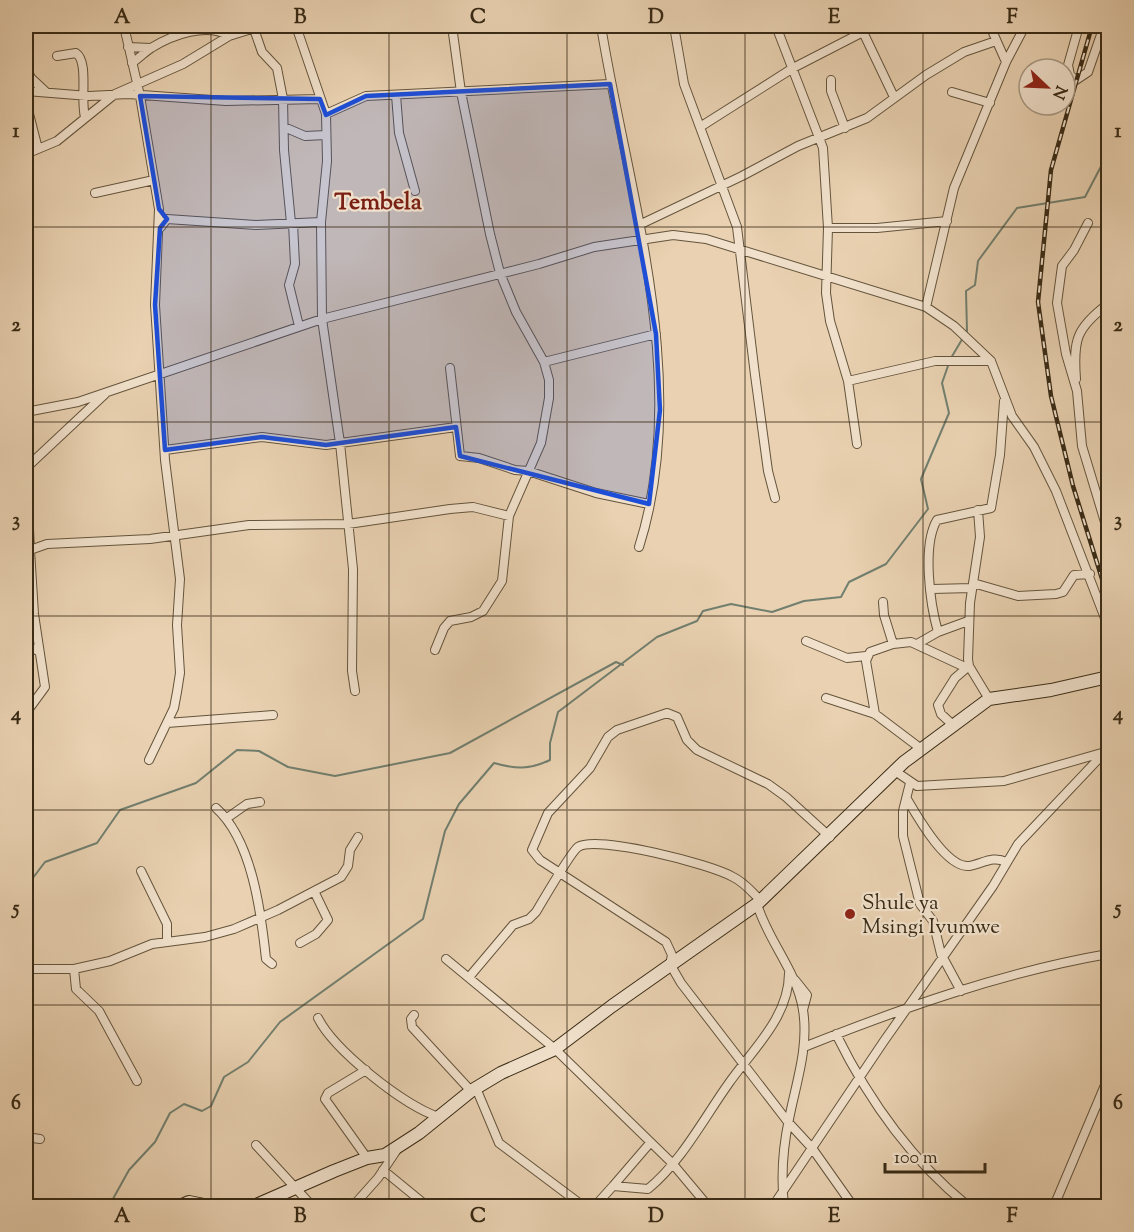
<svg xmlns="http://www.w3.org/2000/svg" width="1134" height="1232" font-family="'Sorts Mill Goudy',serif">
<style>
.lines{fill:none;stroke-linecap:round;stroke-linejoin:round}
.stream{stroke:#717f6f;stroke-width:2}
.street-casing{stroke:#64543c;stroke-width:10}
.secondary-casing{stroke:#382a15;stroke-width:14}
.street{stroke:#f1e1cc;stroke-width:8}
.secondary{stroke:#f1e1cc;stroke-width:12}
.rail-casing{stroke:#382a15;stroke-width:4.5}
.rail{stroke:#f1e1cc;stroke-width:2;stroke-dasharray:7;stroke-linecap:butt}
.marked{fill:#1d4ed8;fill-opacity:0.2;stroke:#1d4ed8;stroke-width:4.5;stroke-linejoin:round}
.grid{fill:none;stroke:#382a15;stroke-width:1.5;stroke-opacity:0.55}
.poi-dot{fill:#8f2418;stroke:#f1e1cc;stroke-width:2}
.labels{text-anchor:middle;stroke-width:4.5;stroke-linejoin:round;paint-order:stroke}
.poi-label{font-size:21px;fill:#382a15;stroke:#f1e1cc;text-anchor:start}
.quarter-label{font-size:24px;font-weight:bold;fill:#7a1f14;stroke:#f1e1cc}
.neatline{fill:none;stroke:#382a15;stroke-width:2}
.grid-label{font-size:20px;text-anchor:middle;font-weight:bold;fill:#382a15}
</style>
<rect width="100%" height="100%" fill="#e9d1b1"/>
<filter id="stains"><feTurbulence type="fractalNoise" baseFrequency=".00333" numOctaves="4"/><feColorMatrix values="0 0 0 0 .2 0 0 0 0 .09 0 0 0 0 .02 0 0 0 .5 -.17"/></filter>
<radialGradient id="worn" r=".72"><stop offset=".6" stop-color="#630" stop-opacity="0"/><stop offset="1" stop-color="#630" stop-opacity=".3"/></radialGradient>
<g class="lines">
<path class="stream" d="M951,358L967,331L966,291L975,285L978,261L1017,208L1085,197L1108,153
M26,887L45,862L97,843L120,810L196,783L237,750L259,751L288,767L335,776L450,753L616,662L623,665
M109,1206L129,1170L155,1142L170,1113L184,1104L202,1111L211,1106L224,1077L248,1062L280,1022L423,919L445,831L459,804L494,763C515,769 529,770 550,760V743L558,712L657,637L697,621L703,611L731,604L772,612L804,601L841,597L849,582L886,564L928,509L921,479L949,413L942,383L949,363"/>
<defs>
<path id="street" d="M124,26L140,96L159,209L155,305L165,460L180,579L177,625L180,673L177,692L174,708L149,760
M253,26L262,52L277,68L283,99L284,150L291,223
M296,26L326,114L327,161L321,222L322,319L340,443L353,569L352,671L355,691
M601,26C628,192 692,381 639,547
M674,26L684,84L737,227L755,375L768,471L775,498
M776,26L823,148L828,228L826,293L830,321L848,381L857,444
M990,26L1006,62
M1079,26L1068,65L1070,75L1076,80L1088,72L1104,26
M128,47L151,48
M57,56L76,53C89,62 80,99 85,117
M132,63C139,58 145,52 151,48C172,35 207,22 229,36
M26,67L31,78L46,92
M831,80V91L845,128
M26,91L89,96L128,94L226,101L320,99
M952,92L990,103
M396,95L399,133L415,191
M26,102L38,149
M326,114L366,96L610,84
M284,127L305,136L326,135
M700,127L793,68L863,32L894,97
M26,154L57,141L115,94L183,64L229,36L261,26
M95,193L154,180
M293,223L295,264L289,285L299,326
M1088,223L1074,250L1062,266L1057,303L1066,354L1077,391L1082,446L1108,532
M639,225L742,176L798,146L867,118L926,75L964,52L996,41
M160,228L167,219L256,225L321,222
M828,228H877L947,221
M926,307L954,188L1006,62L1025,26
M544,362L656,334
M450,368L460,456L479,458L515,470L528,471L596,493L649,504
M26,372L29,413L26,468L30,550L34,614L45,687L26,713
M1076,379C1073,340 1076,328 1108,304
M848,381L935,361H991
M26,412L78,402L322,319L539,264L594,247L673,235L706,239L926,307L954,326L991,361L1012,416L1034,447L1056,491L1108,626
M165,450L262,437L326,445L456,427
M26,468L105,394
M978,510L980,537L970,603L968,659L969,666L989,699
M30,550L47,544L150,539L249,525L348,524L450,509L473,507L509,516
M973,583L1018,596L1056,594L1063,592L1074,575L1090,574
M932,589L972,588
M883,602L884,615L893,644
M938,632C930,604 922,545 937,520L991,508L1000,455L1004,401
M806,641L847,658L866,656
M917,644L938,632L968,621
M26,645L38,651
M435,650L444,628L450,621L471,617L483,611L502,581L509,516L541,443L549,398V380L544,362L516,312L500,273L490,234L461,92L452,26
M826,698L875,714L920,748
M875,714L866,661L870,652L893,644L911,642L967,668
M167,723L273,715
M954,726L941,714L938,705L955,678L969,666
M895,771L917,786L1004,781L1105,752
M910,783L903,811V836L920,904L933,921L941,954L961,991
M907,799C917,816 946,868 969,866C982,864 993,855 1006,862
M216,808C252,840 261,912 266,959L272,964
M227,818L247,804L260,802
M830,837L786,797L768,784L697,750L687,740L677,717L667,713L617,730L608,737L590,768L548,813L532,850L540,860L666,942L672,955L670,964L681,983L788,1122L812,1148L853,1206
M141,871L167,924V942
M757,904C768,941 797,971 803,1010C809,1047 796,1083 789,1119C783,1147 781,1178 784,1206
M300,943L316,934L328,920L314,891
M446,959L555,1049L672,1163L708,1206
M26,969H74L110,961L152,944L205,937L234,929L278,910L341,877L348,866L350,850L358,837
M74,969L76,989L99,1011L137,1081
M470,976L513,925L529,919L536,912C542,902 571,852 578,847C597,835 711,864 733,877C744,882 752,892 761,901
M795,980L807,995L803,1010
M414,1015L411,1019L412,1027L471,1091
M318,1018C334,1050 404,1106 439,1117
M836,1034C868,1099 911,1160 968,1206
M804,1047C902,1008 1004,972 1108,954
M366,1070L328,1093L325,1099L367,1158
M476,1088L499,1143L583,1206
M26,1137L40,1139
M256,1145L312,1206
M383,1170L427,1206
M613,1186L650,1143
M353,1206L378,1178L396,1151
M595,1206L613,1186L648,1189C682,1161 704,1118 729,1083C753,1049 789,1017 789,973
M773,1206L884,1041L993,886L1018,844L1105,752
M1054,1206L1108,1078"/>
<path id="secondary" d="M180,1206L189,1202L209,1206
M254,1206L334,1171L367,1158L385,1155L419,1133L471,1091L501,1073L555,1049L612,1006L757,904L904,762L989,699L1051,690L1108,677"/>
</defs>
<use href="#street" class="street-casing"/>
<use href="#secondary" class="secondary-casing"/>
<use href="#street" class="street"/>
<use href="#secondary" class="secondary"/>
<defs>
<path id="rail" d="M1092,26L1051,170L1038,302L1051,396L1073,486L1108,598"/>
</defs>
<use href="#rail" class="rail-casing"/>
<use href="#rail" class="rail"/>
</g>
<path class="marked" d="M610,84L656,334L660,410L649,504L460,456L456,427L326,445L262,437L165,450L155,305L160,228L167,219L159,209L140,96L320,99L326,115L366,96Z"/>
<path class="grid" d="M211,26V1206M389,26V1206M567,26V1206M745,26V1206M923,26V1206M26,227H1108M26,422H1108M26,616H1108M26,810H1108M26,1005H1108"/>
<circle class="poi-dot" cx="850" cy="914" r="6"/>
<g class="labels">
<g class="poi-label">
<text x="862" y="909">Shule ya<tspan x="862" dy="24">Msingi Ivumwe</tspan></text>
</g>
<g class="quarter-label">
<text x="378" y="209">Tembela</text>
</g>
</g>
<rect width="1134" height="1232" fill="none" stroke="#e9d1b1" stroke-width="66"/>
<g transform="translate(1047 87) rotate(113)"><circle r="28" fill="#f1e1cc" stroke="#a79883" stroke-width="1.5"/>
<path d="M0-4.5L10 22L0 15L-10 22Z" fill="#8f2418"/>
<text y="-9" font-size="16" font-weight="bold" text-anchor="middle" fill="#382a15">N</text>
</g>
<path d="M885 1163v9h100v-9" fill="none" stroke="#382a15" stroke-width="3"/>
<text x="894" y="1163" font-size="18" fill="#382a15" stroke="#f1e1cc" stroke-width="4.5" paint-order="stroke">100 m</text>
<rect x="33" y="33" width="1068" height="1166" class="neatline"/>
<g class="grid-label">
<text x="122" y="23">A</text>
<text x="300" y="23">B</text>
<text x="478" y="23">C</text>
<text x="656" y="23">D</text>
<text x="834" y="23">E</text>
<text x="1012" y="23">F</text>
<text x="16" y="137">1</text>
<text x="1118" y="137">1</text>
<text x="16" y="331">2</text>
<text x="1118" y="331">2</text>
<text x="16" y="526">3</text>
<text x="1118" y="526">3</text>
<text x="16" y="720">4</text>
<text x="1118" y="720">4</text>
<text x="16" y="914">5</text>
<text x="1118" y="914">5</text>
<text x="16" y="1109">6</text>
<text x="1118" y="1109">6</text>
<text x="122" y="1222">A</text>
<text x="300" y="1222">B</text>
<text x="478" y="1222">C</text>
<text x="656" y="1222">D</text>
<text x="834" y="1222">E</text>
<text x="1012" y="1222">F</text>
</g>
<rect width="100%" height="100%" filter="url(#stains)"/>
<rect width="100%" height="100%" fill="url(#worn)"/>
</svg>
